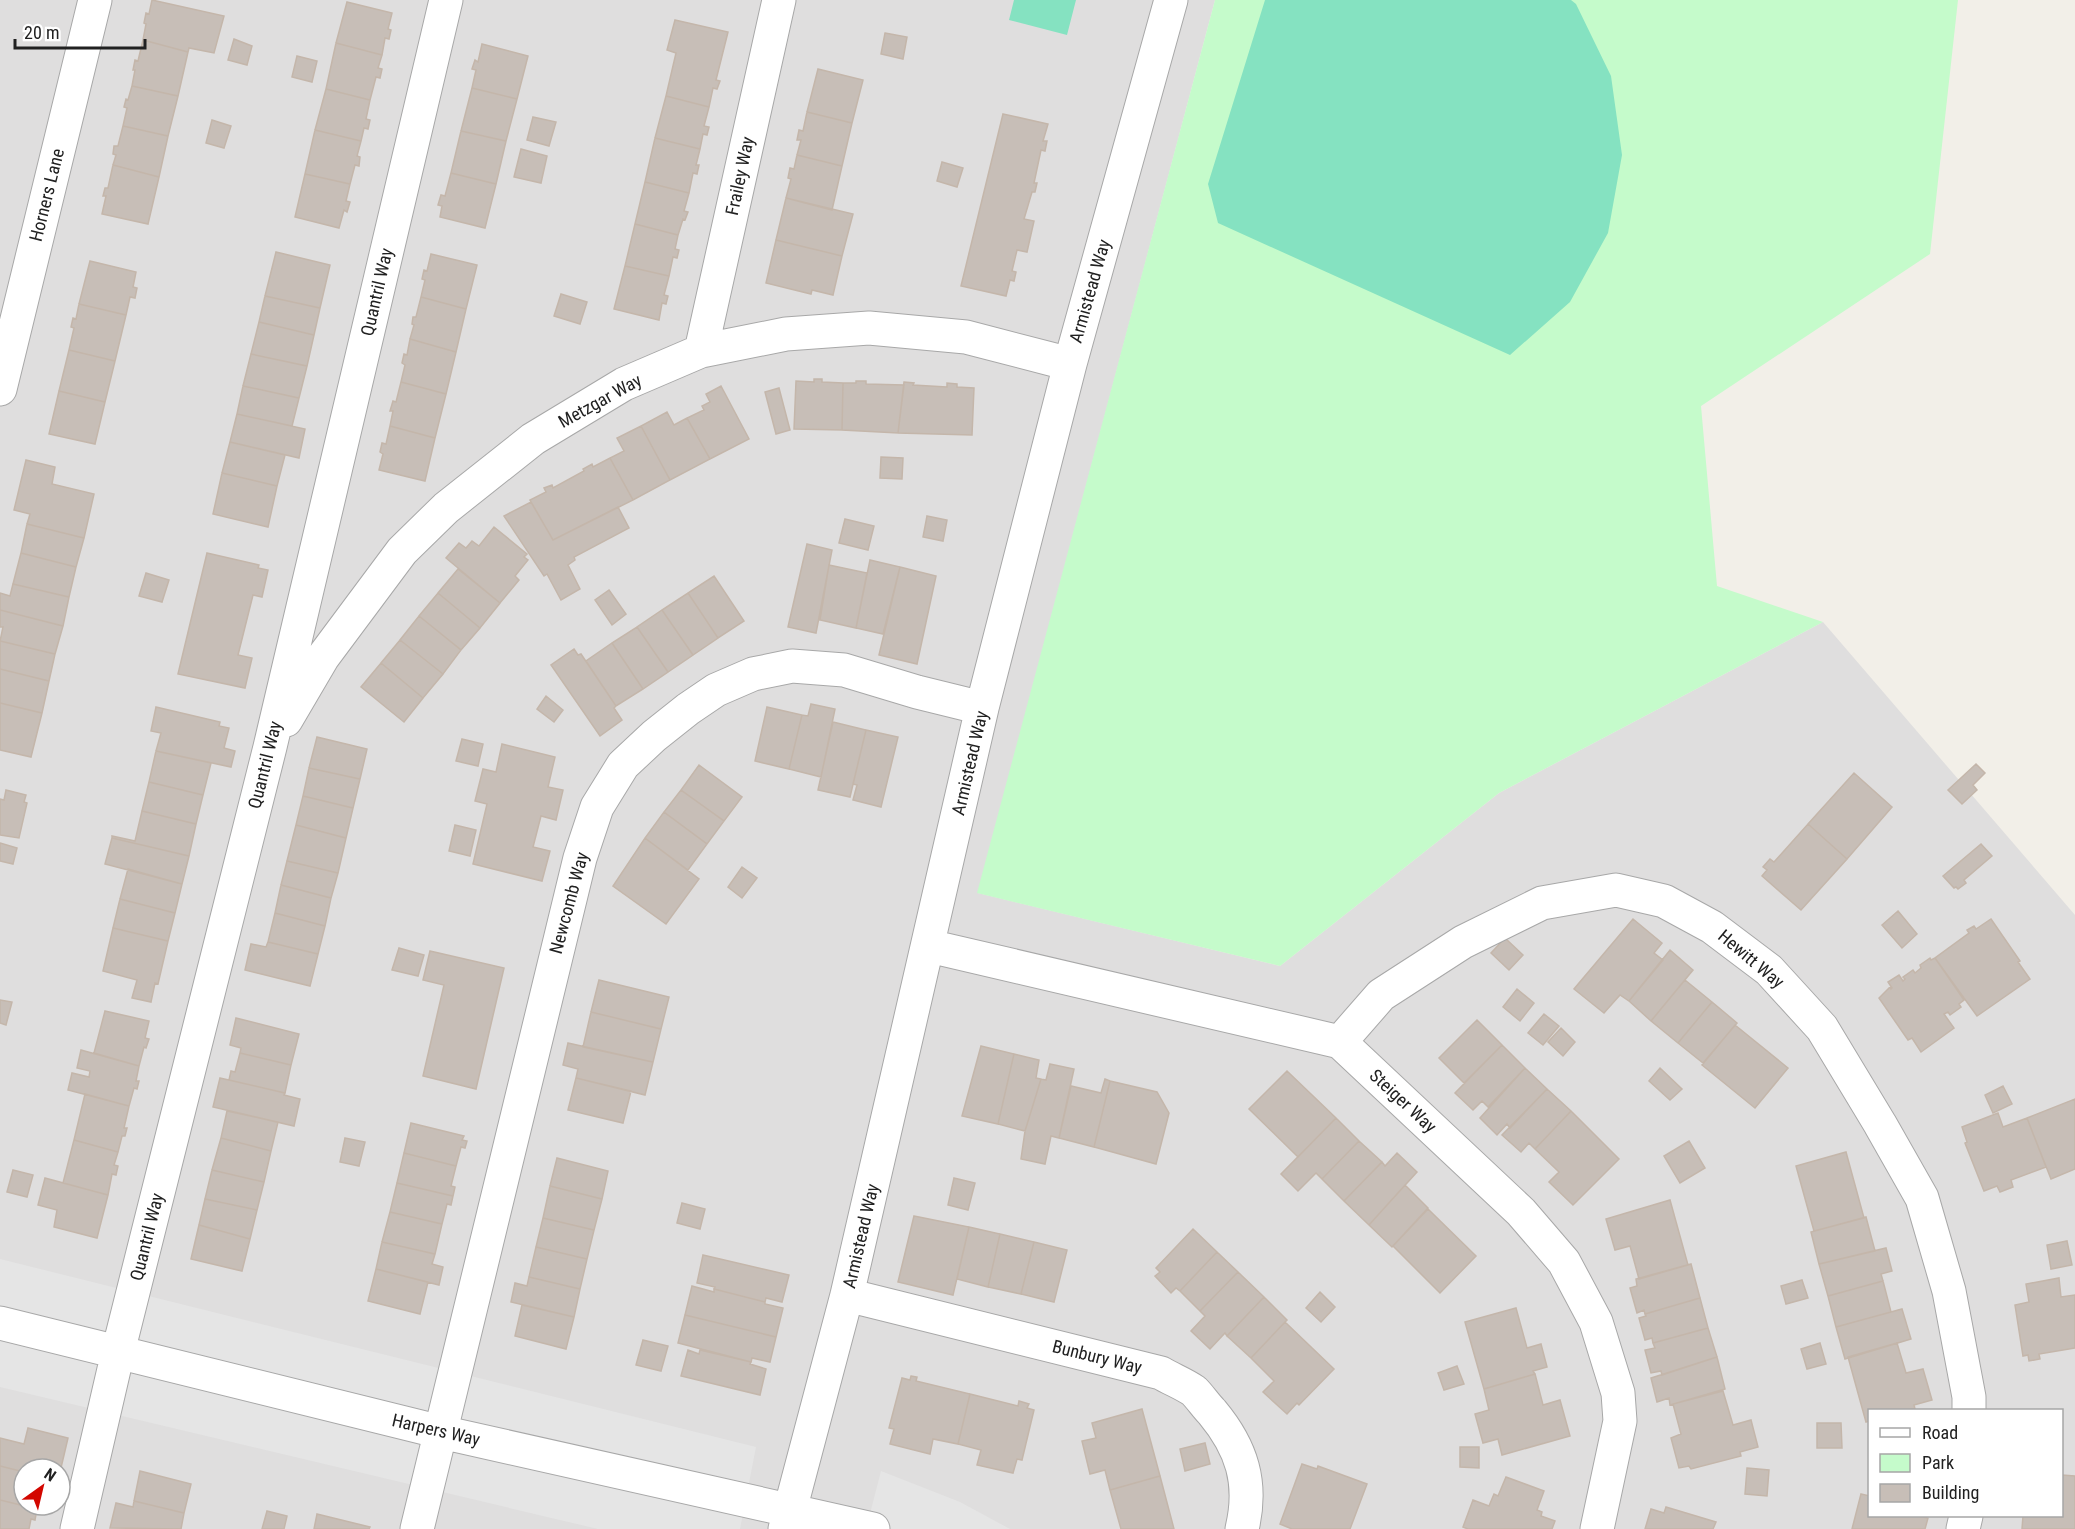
<svg xmlns="http://www.w3.org/2000/svg" width="2075" height="1529" font-family="'Roboto Condensed',sans-serif">
<style>
.residential{fill:#dfdede;fill-rule:evenodd}
.park{fill:#c5fbcb}
.pitch{fill:#85e2c1}
.parking{fill:#e5e5e5}
.building{fill:#c7beb7;stroke:#c4b6aa;stroke-width:1.5}
.lines{fill:none;stroke-linecap:round;stroke-linejoin:round}
.minor-casing{stroke:#a8a8a8;stroke-width:35}
.minor{stroke:#fff;stroke-width:33}
.labels{text-anchor:middle;stroke-width:6;stroke-linejoin:round;paint-order:stroke}
.street-label{font-size:18px;fill:#212121;stroke:#fff}
</style>
<rect width="100%" height="100%" fill="#f2efe8"/>
<path class="residential" d="M0,0H1215L978,893L1280,966L1499,793L1823,622L2075,915V1529H0ZM1870,1410H2062V1516H1870ZM24,1469H60V1505H24Z"/>
<path class="park" d="M1215,0H1958L1930,254L1701,406L1717,586L1823,622L1499,793L1280,966L977,893Z"/>
<path class="pitch" d="M1014,0H1076L1067,35L1009,20Z
M1265,0H1571L1576,4L1611,76L1622,155L1608,233L1570,302L1510,355L1218,223L1208,184Z"/>
<path class="parking" d="M0,1259L756,1447L740,1529H598L0,1387Z
M881,1471L960,1502L1010,1529H866Z"/>
<path class="building" d="M152,0L224,16L214,53L189,48L188,52L143,40L146,24L144,23L146,13L149,14Z
M347,2L392,13L388,29L391,30L389,39L385,38L382,55L336,43Z
M675,20L728,32L716,80L720,81L717,89L713,88L709,107L666,96L676,53L667,50Z
M885,33L907,37L903,59L881,54Z
M234,39L252,46L247,65L228,60Z
M143,40L188,52L178,96L132,86L135,70H133L135,60L138,61Z
M336,43L382,55L378,68L382,69L380,78L376,77L370,100L326,89Z
M482,44L528,56L517,99L472,88L476,70L472,69L475,60L478,62Z
M297,56L317,61L312,82L292,77Z
M818,69L863,80L852,123L807,112Z
M132,86L178,96L168,136L123,126L127,108L124,107L126,99L128,100Z
M472,88L517,99L506,141L461,131Z
M326,89L370,100L366,119L370,120L368,129L364,128L361,141L315,130Z
M666,96L709,107L704,126L709,127L707,135L703,134L700,149L655,138Z
M807,112L852,123L842,166L797,155L801,140H797L799,130L803,131Z
M1003,114L1048,124L1043,141H1047L1045,151L1041,150L1034,183H1037L1035,192H1032L1024,219L1034,221L1027,252L1017,250L1012,271L1016,272L1014,281L1010,280L1006,296L961,286Z
M533,117L556,122L549,146L527,140Z
M212,120L231,126L224,148L206,143Z
M123,126L168,136L159,177L113,165L116,155L113,154L114,146H118Z
M315,130L361,141L357,156L360,157L359,166L355,165L350,184L305,174Z
M461,131L506,141L496,184L451,173Z
M655,138L700,149L696,165H699L697,174L693,173L689,193L645,182Z
M521,149L547,156L541,183L514,177Z
M797,155L842,166L832,210L786,198L791,179L788,178L790,168L794,169Z
M942,162L963,168L957,187L937,181Z
M113,165L159,177L148,224L102,214L106,196H103L105,188H108Z
M451,173L496,184L485,228L440,217L442,206L438,205L441,195L445,196Z
M305,174L350,184L346,201L350,202L347,212L344,210L339,228L295,217Z
M645,182L689,193L684,211L688,212L685,220L683,219L678,235L635,224Z
M786,198L853,214L842,256L776,240Z
M635,224L678,235L675,249L679,250L677,258L673,257L669,276L625,266Z
M776,240L842,256L833,295L812,290L811,294L766,283Z
M276,252L330,265L320,308L265,296Z
M431,254L477,265L466,309L421,297L425,280L422,279L424,270L427,271Z
M90,261L136,272L133,287L137,288L135,298L130,297L126,315L79,304Z
M625,266L669,276L664,295L668,296L666,304L662,303L659,320L614,309Z
M561,294L587,302L580,324L554,316Z
M265,296L320,308L314,335L259,322Z
M421,297L466,309L456,352L410,339L414,325L412,324L413,317H416Z
M79,304L126,315L115,361L69,350L74,328L71,327L73,318L76,319Z
M259,322L314,335L307,366L251,354Z
M410,339L456,352L446,394L401,382L405,365L402,363L404,354L407,355Z
M69,350L115,361L105,402L59,391Z
M251,354L307,366L299,398L243,386Z
M814,379H822V382L843,383L842,430L794,429L796,381L814,382Z
M856,381H866V384L904,385L898,433L842,430L843,383H856Z
M401,382L446,394L435,438L390,426L393,411H390L393,401L396,402Z
M904,382L914,383L913,385L947,387V383L957,384V387L974,388L972,435L898,433Z
M243,386L299,398L292,426L237,414Z
M721,386L749,439L710,459L687,418L704,410L702,406L710,402L706,394Z
M779,388L790,430L776,434L765,392Z
M59,391L105,402L95,444L49,434Z
M667,412L674,425L687,418L710,459L670,480L641,426Z
M237,414L305,429L299,458L230,442Z
M390,426L435,438L425,481L379,470L383,454L380,452L382,443L386,444Z
M641,426L670,480L633,500L610,458L624,451L617,438Z
M230,442L285,455L277,486L222,473Z
M881,457L903,458L902,479L880,478Z
M610,458L633,500L553,540L530,500L546,492L544,488L552,485L553,488L584,471L583,469L592,464L593,467Z
M26,460L55,467L52,484L94,494L84,538L27,524L30,514L14,510Z
M222,473L277,486L268,527L213,514Z
M531,502L553,540L618,507L629,528L574,557L575,560L568,565L580,589L561,600L547,574L544,576L504,516Z
M927,516L947,520L943,541L923,537Z
M845,519L874,526L868,550L839,543Z
M27,524L84,538L76,567L21,553Z
M494,527L527,554L524,557L528,560L515,576L519,580L500,603L446,558L459,543L466,548L472,541L479,546Z
M807,544L832,550L816,633L788,627Z
M21,553L76,567L69,597L13,584Z
M207,553L259,565L258,568L268,570L262,597L253,595L238,655L252,658L245,688L178,674Z
M870,560L900,567L883,634L856,628Z
M829,565L867,573L856,628L820,620Z
M900,567L936,576L917,664L879,655Z
M458,569L500,603L480,628L438,593Z
M146,573L169,580L162,602L139,596Z
M714,576L744,621L718,638L688,593Z
M13,584L69,597L63,626L0,610V593L10,596Z
M609,590L626,614L612,625L595,600Z
M438,593L480,628L461,650L419,616Z
M688,593L718,638L693,655L662,610Z
M0,610L63,626L55,654L0,641L3,627H0Z
M662,610L693,655L668,672L637,627Z
M419,616L461,650L443,674L400,640Z
M637,627L668,672L643,689L612,643Z
M400,640L443,674L423,698L381,663Z
M0,641L55,654L49,681L0,669Z
M612,643L643,689L616,706L586,661Z
M574,649L578,655L581,654L616,706L614,708L622,720L600,736L551,665Z
M381,663L423,698L404,722L361,687Z
M0,669L49,681L42,713L0,703Z
M546,696L563,710L554,722L537,709Z
M0,703L42,713L31,757L0,750Z
M811,704L835,709L821,777L789,769L802,715L808,716Z
M156,707L220,722L219,726L229,728L224,748L235,751L231,767L156,751L161,733L151,731Z
M767,707L802,715L789,769L755,761Z
M833,722L866,730L850,797L818,790Z
M866,730L898,737L881,807L853,800L857,785L853,784Z
M317,737L367,749L360,779L309,768Z
M462,739L483,744L478,766L456,761Z
M502,744L555,757L548,787L563,790L556,820L541,816L533,847L550,851L542,881L473,864L487,804L475,801L483,769L496,772Z
M156,751L211,763L203,795L149,782Z
M1976,764L1985,773L1973,785L1977,790L1962,804L1948,790Z
M699,765L742,797L724,821L681,790Z
M309,768L360,779L353,808L303,796Z
M1854,773L1892,807L1847,859L1808,824Z
M149,782L203,795L196,824L142,811Z
M6,790L26,795L24,802L27,803L19,838L0,835V799L4,800Z
M681,790L724,821L707,844L664,812Z
M303,796L353,808L346,838L296,825Z
M142,811L196,824L189,856L112,838V836L135,841Z
M664,812L707,844L688,870L645,838Z
M1808,824L1847,859L1801,910L1762,876L1767,870L1763,867L1770,859L1774,862Z
M296,825L346,838L338,873L287,861Z
M455,825L476,830L470,856L449,851Z
M112,838L189,856L182,884L105,864Z
M645,838L699,879L666,924L613,886Z
M0,843L17,848L13,864L0,861Z
M1981,844L1992,856L1964,880L1966,883L1958,889L1956,887L1954,888L1943,876Z
M287,861L338,873L331,898L281,885Z
M742,867L757,878L742,898L728,887Z
M128,869L182,884L175,913L120,899Z
M281,885L331,898L325,926L275,913Z
M120,899L175,913L168,941L113,928Z
M1898,911L1917,934L1902,948L1882,925Z
M275,913L325,926L318,954L268,942Z
M1633,919L1662,943L1654,953L1663,960L1629,1001L1620,995L1604,1013L1574,989Z
M1991,919L2020,961L2018,962L2030,979L1977,1016L1935,958L1969,933L1967,930L1974,926L1976,929Z
M113,928L168,941L158,984L155,983L151,1002L132,998L137,980L103,971Z
M1505,938L1523,955L1509,970L1491,953Z
M268,942L318,954L310,986L245,970L251,944L266,947Z
M399,948L424,955L418,976L392,970Z
M1670,950L1693,970L1651,1021L1629,1001Z
M430,951L504,968L476,1089L423,1076L444,985L423,980Z
M1930,958L1931,960L1935,958L1964,1000L1959,1004L1961,1007L1950,1015L1948,1012L1944,1014L1954,1028L1921,1052L1912,1038L1908,1040L1879,998L1890,987L1891,989L1892,988L1888,982L1899,975L1903,981L1905,979L1903,977L1913,970L1915,973L1921,968L1920,965Z
M599,980L669,997L661,1029L591,1012Z
M1685,980L1712,1002L1678,1043L1651,1021Z
M1517,989L1534,1003L1520,1021L1503,1007Z
M0,1000L12,1002L6,1025L0,1023Z
M1712,1002L1737,1023L1703,1063L1678,1043Z
M105,1011L149,1021L145,1038L149,1039L146,1048L144,1047L139,1066L94,1053Z
M591,1012L661,1029L653,1062L583,1047Z
M1544,1014L1559,1026L1543,1045L1528,1033Z
M236,1018L299,1034L291,1065L240,1053L241,1048L230,1045Z
M1477,1020L1502,1045L1464,1083L1439,1058Z
M1735,1025L1788,1068L1755,1108L1702,1065Z
M1561,1028L1575,1042L1563,1056L1548,1042Z
M568,1043L653,1062L645,1095L576,1078L578,1069L563,1065Z
M1502,1045L1525,1068L1488,1107L1482,1101L1473,1110L1455,1093Z
M981,1046L1014,1054L998,1124L962,1116Z
M81,1050L139,1066L136,1081H139L137,1089L134,1088L129,1106L68,1090L72,1073L89,1077L90,1071L77,1068Z
M240,1053L291,1065L285,1093L229,1080L231,1071L235,1072Z
M1014,1054L1039,1060L1036,1078L1041,1079L1025,1131L998,1124Z
M1050,1064L1074,1069L1059,1138L1051,1136L1045,1164L1021,1159L1025,1131L1041,1079L1046,1080Z
M1525,1068L1547,1089L1510,1128L1507,1124L1497,1135L1480,1118Z
M1660,1068L1682,1089L1670,1100L1649,1081Z
M1287,1071L1336,1118L1298,1157L1249,1109Z
M220,1078L285,1093L284,1095L300,1099L294,1126L213,1107Z
M576,1078L631,1091L623,1123L568,1110Z
M1105,1079L1110,1081L1094,1147L1059,1138L1071,1086L1101,1093Z
M1110,1081L1157,1092L1169,1113L1156,1164L1094,1147Z
M2003,1086L2012,1104L1993,1113L1985,1095Z
M1547,1089L1571,1111L1535,1149L1529,1143L1521,1152L1502,1135Z
M85,1094L129,1106L124,1128H127L125,1136H122L118,1152L74,1140Z
M2075,1099V1169L2051,1179L2027,1118Z
M227,1111L278,1122L271,1151L221,1138Z
M1571,1111L1619,1159L1573,1205L1549,1182L1559,1172L1535,1149Z
M1998,1113L2003,1127L2027,1118L2046,1167L2011,1180L2013,1187L2000,1192L1997,1186L1984,1191L1965,1143L1967,1142L1962,1127Z
M1336,1118L1359,1141L1322,1179L1316,1173L1298,1191L1281,1174Z
M411,1123L464,1136L462,1140L467,1141L465,1148L461,1147L456,1166L404,1153Z
M221,1138L271,1151L264,1182L212,1170Z
M345,1138L365,1142L359,1166L340,1162Z
M74,1140L118,1152L114,1165L118,1166L116,1175L112,1174L108,1195L63,1183Z
M1359,1141L1382,1162L1344,1201L1322,1179Z
M1689,1141L1705,1168L1680,1183L1664,1156Z
M1846,1152L1864,1218L1814,1231L1796,1166Z
M404,1153L456,1166L451,1186L455,1187L453,1196L397,1183Z
M1397,1153L1417,1172L1369,1225L1344,1201L1382,1162L1385,1166Z
M557,1158L608,1171L602,1199L550,1186Z
M13,1170L33,1175L27,1197L7,1192Z
M212,1170L264,1182L257,1210L205,1199Z
M45,1178L108,1195L97,1238L54,1227L57,1210L38,1205Z
M954,1178L975,1183L968,1210L948,1205Z
M397,1183L453,1196L451,1205L447,1204L442,1224L390,1212Z
M1405,1185L1428,1208L1392,1247L1369,1225Z
M550,1186L602,1199L594,1230L543,1218Z
M205,1199L257,1210L250,1239L199,1225Z
M1670,1200L1688,1265L1639,1279L1630,1246L1615,1250L1606,1219Z
M682,1203L705,1209L700,1229L677,1223Z
M1428,1209L1476,1256L1440,1293L1393,1246Z
M390,1212L442,1224L435,1254L382,1242Z
M914,1216L969,1227L953,1295L898,1282Z
M1866,1217L1875,1251L1819,1264L1811,1232Z
M543,1218L594,1230L587,1259L536,1247Z
M199,1225L250,1239L242,1271L191,1259Z
M969,1227L1000,1234L988,1287L957,1279Z
M1193,1229L1217,1252L1180,1291L1176,1288L1171,1293L1155,1276L1160,1272L1156,1268Z
M1000,1234L1034,1242L1021,1294L988,1287Z
M2067,1241L2072,1265L2051,1269L2047,1245Z
M382,1242L435,1254L432,1264L443,1267L439,1285L376,1269Z
M1034,1242L1067,1250L1054,1302L1021,1294Z
M536,1247L587,1259L580,1289L529,1277Z
M1886,1248L1892,1271L1881,1274L1883,1281L1828,1296L1819,1264Z
M1217,1252L1238,1272L1200,1311L1180,1291Z
M703,1255L789,1275L782,1302L766,1298L765,1302L714,1289L715,1287L697,1283Z
M1691,1264L1700,1298L1645,1314L1644,1310L1637,1313L1630,1288L1637,1286L1636,1279Z
M376,1269L428,1282L420,1314L368,1301Z
M1238,1272L1264,1297L1227,1336L1225,1333L1210,1349L1191,1331L1205,1316L1200,1311Z
M529,1277L580,1289L574,1317L511,1302L515,1283L527,1286Z
M2059,1278L2061,1297L2075,1295V1348L2039,1354L2040,1359L2029,1361L2028,1355L2023,1356L2015,1305L2029,1302L2026,1284Z
M1802,1280L1808,1298L1786,1304L1781,1286Z
M1883,1281L1891,1312L1836,1327L1828,1296Z
M692,1286L714,1292V1289L765,1302V1304L783,1308L776,1337L685,1315Z
M1320,1292L1335,1307L1321,1322L1306,1308Z
M1264,1297L1287,1320L1251,1358L1227,1336Z
M1700,1298L1708,1328L1653,1343L1652,1338L1645,1340L1639,1318L1646,1316L1645,1314Z
M522,1305L574,1317L566,1349L515,1336Z
M1516,1308L1527,1348L1541,1344L1547,1367L1533,1371L1535,1374L1484,1389L1465,1322Z
M1902,1309L1911,1339L1845,1359L1836,1327Z
M685,1315L776,1337L770,1362L752,1358L751,1362L678,1343Z
M1285,1322L1334,1369L1299,1405L1297,1403L1287,1414L1263,1392L1274,1381L1251,1358Z
M1708,1328L1717,1357L1662,1375L1661,1371L1651,1373L1645,1350L1655,1348L1653,1343Z
M643,1340L668,1346L661,1371L636,1365Z
M1820,1343L1826,1364L1807,1369L1801,1349Z
M1897,1343L1906,1373L1923,1369L1932,1400L1914,1405L1915,1409L1908,1410H1870V1421L1866,1422L1848,1357Z
M688,1350L699,1354L700,1350L751,1362L750,1364L766,1369L760,1395L681,1376Z
M1717,1357L1725,1389L1670,1405L1669,1398L1657,1402L1651,1378Z
M1457,1366L1464,1384L1444,1390L1438,1373Z
M1535,1374L1543,1405L1560,1400L1570,1436L1502,1455L1498,1439L1483,1443L1475,1414L1489,1410L1484,1389Z
M911,1376L917,1377L916,1381L970,1394L958,1444L933,1439L930,1454L890,1444L894,1429L889,1428L902,1378L910,1380Z
M1723,1391L1733,1425L1751,1420L1758,1447L1740,1452L1741,1456L1691,1469L1689,1466L1679,1468L1671,1438L1681,1434L1673,1404Z
M970,1394L1018,1406L1019,1401L1029,1404L1027,1408L1034,1410L1022,1460L1017,1459L1013,1473L977,1465L981,1450L958,1444Z
M1142,1409L1160,1476L1110,1490L1105,1470L1090,1474L1082,1441L1096,1438L1092,1423Z
M1817,1423H1841L1842,1448H1817Z
M28,1428L68,1438L60,1472V1469H24V1472L0,1466V1438L24,1444Z
M1205,1443L1210,1464L1185,1471L1180,1449Z
M1460,1447H1479V1468L1460,1467Z
M1302,1464L1317,1469L1318,1466L1367,1484L1350,1529H1292L1280,1524Z
M0,1466L24,1472V1505H38L37,1509L0,1500Z
M1747,1468L1769,1470L1767,1496L1745,1494Z
M140,1471L191,1484L184,1513L134,1501Z
M2062,1475L2075,1476V1529H2022L2023,1516H2062Z
M1160,1476L1174,1529H1121L1110,1490Z
M1506,1477L1544,1491L1537,1510L1542,1512L1541,1516L1555,1521L1552,1529H1468L1463,1527L1473,1500L1489,1506L1494,1494L1498,1496Z
M1861,1494L1870,1496V1516H1917L1928,1518L1925,1529H1852Z
M0,1500L37,1509L35,1520L31,1519L29,1529H0Z
M134,1501L184,1513L181,1529L110,1528L116,1503L133,1507Z
M1666,1507L1716,1522L1713,1529H1645L1651,1509L1664,1513Z
M267,1511L287,1516L284,1529H262Z
M317,1514L370,1527L369,1529H314Z"/>
<g class="lines">
<defs>
<path id="minor" d="M701,351L779,0
M0,389L95,0
M286,720L323,657L402,551L446,508L533,439L624,384L701,351L786,334L869,328L966,337L1070,364
M929,946L1340,1042L1521,1212L1564,1262L1596,1322L1618,1393L1620,1421L1597,1529
M1340,1042L1381,995L1463,942L1542,903L1616,890L1664,901L1712,927L1769,970L1822,1028L1880,1124L1922,1198L1949,1291L1969,1397V1410
M847,1295L1161,1373C1171,1379 1184,1384 1194,1391C1200,1397 1206,1406 1212,1412C1242,1448 1253,1483 1242,1529
M0,1323L441,1432L873,1529
M77,1529L118,1352L270,747L446,0
M417,1529L580,858L597,807L623,765L654,736L688,709L716,690L753,674L792,666L844,670L917,692L982,708
M785,1529L847,1295L982,708L1070,364L1171,0
M1963,1529L1966,1516"/>
</defs>
<use href="#minor" class="minor-casing"/>
<use href="#minor" class="minor"/>
</g>
<g class="labels">
<g class="street-label">
<text transform="translate(740 176) rotate(-78)" y="6">Frailey Way</text>
<text transform="translate(47 195) rotate(-76)" y="6">Horners Lane</text>
<text transform="translate(1090 291) rotate(-74)" y="6">Armistead Way</text>
<text transform="translate(377 292) rotate(-77)" y="6">Quantril Way</text>
<text transform="translate(600 401) rotate(-29)" y="6">Metzgar Way</text>
<text transform="translate(970 763) rotate(-77)" y="6">Armistead Way</text>
<text transform="translate(265 765) rotate(-76)" y="6">Quantril Way</text>
<text transform="translate(569 903) rotate(-75)" y="6">Newcomb Way</text>
<text transform="translate(1751 959) rotate(40)" y="6">Hewitt Way</text>
<text transform="translate(1403 1101) rotate(43)" y="6">Steiger Way</text>
<text transform="translate(861 1236) rotate(-77)" y="6">Armistead Way</text>
<text transform="translate(147 1237) rotate(-76)" y="6">Quantril Way</text>
<text transform="translate(1097 1357) rotate(14)" y="6">Bunbury Way</text>
<text transform="translate(436 1430) rotate(13)" y="6">Harpers Way</text>
</g>
</g>
<rect x="1868" y="1409" width="195" height="108" fill="#ffffff" stroke="#a6a6a6" stroke-width="1.5"/>
<rect x="1880" y="1428" width="30" height="9" fill="#ffffff" stroke="#a6a6a6" stroke-width="1.5"/>
<text x="1922" y="1439" font-size="18" fill="#212121">Road</text>
<rect x="1880" y="1454" width="30" height="18" fill="#c5fbcb" stroke="#a6a6a6" stroke-width="1.5"/>
<text x="1922" y="1469" font-size="18" fill="#212121">Park</text>
<rect x="1880" y="1484" width="30" height="18" fill="#c7beb7" stroke="#a6a6a6" stroke-width="1.5"/>
<text x="1922" y="1499" font-size="18" fill="#212121">Building</text>
<g transform="translate(42 1487) rotate(34)"><circle r="28" fill="#ffffff" stroke="#a6a6a6" stroke-width="1.5"/>
<path d="M0-4.5L10 22L0 15L-10 22Z" fill="#d30700"/>
<text y="-9" font-size="16" font-weight="bold" text-anchor="middle" fill="#212121">N</text>
</g>
<path d="M15 39v9h130v-9" fill="none" stroke="#212121" stroke-width="3"/>
<text x="24" y="39" font-size="18" fill="#212121" stroke="#ffffff" stroke-width="4.5" paint-order="stroke">20 m</text>
</svg>
